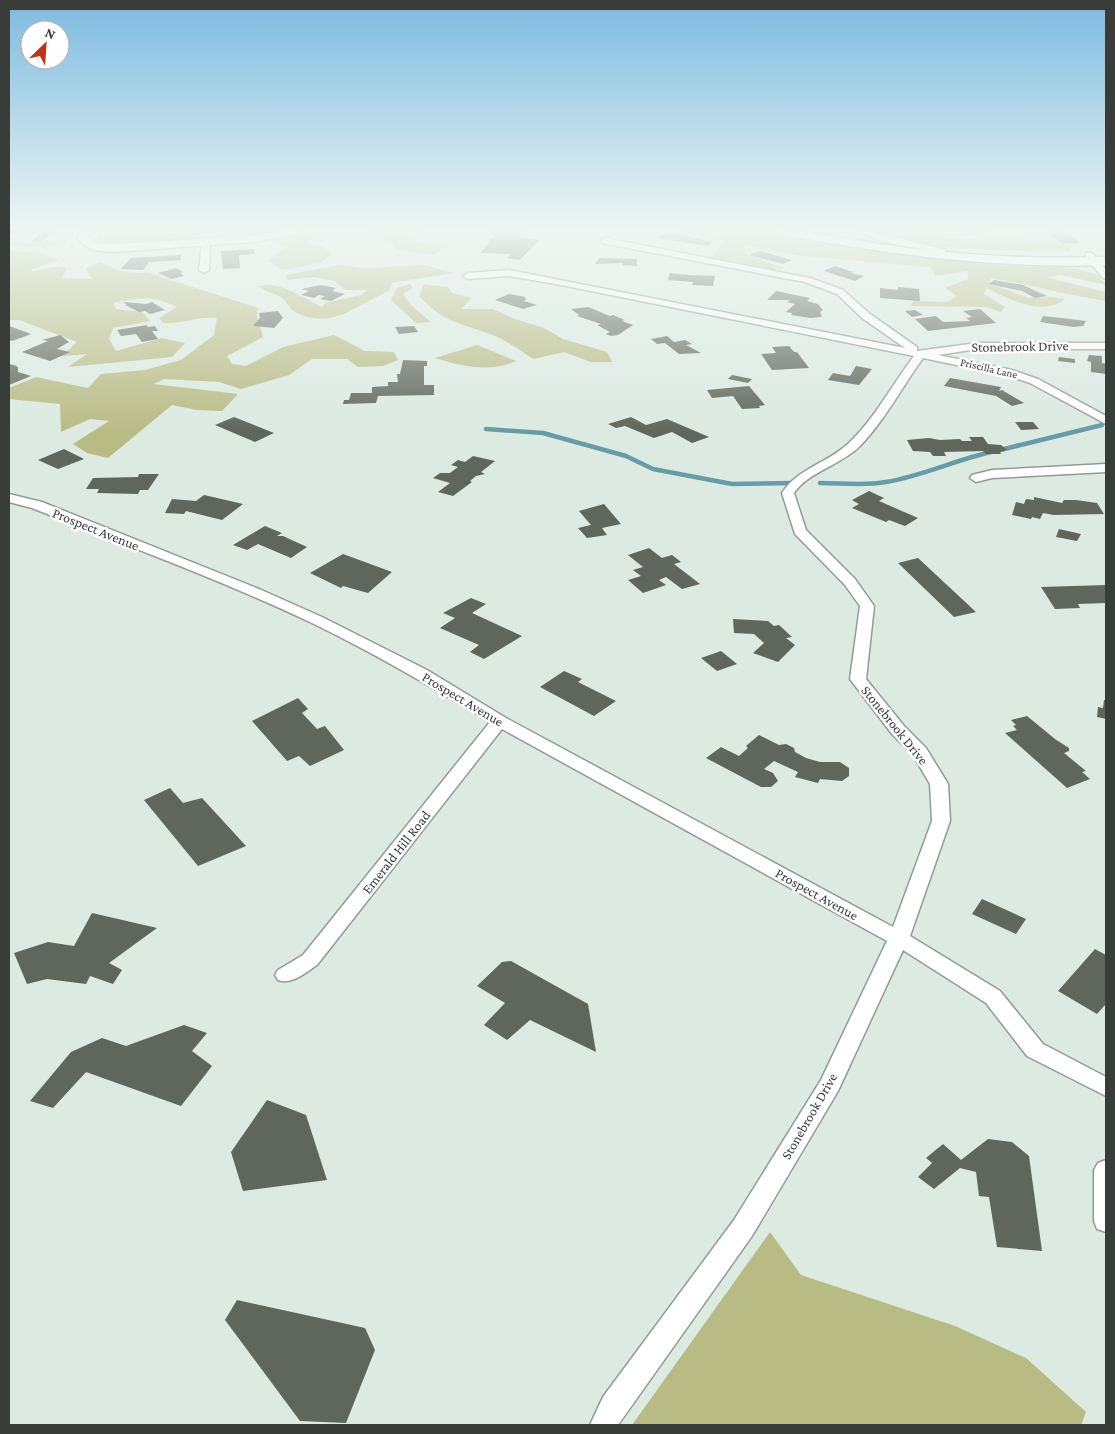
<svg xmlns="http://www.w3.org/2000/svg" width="1115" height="1434" font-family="'Crimson Pro',serif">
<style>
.green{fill:#b9bb85}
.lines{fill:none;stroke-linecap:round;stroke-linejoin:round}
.stream{stroke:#669ca6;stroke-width:4.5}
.building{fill:#5f665b}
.minor-casing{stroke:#8f9d95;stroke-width:3}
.tertiary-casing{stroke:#8f9d95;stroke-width:3}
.minor{fill:#fff;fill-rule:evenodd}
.tertiary{fill:#fff;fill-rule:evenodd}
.labels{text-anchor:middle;stroke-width:5;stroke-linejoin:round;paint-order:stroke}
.far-street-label{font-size:11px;fill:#383d3a;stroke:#fff}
.street-label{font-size:14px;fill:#383d3a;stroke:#fff}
</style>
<rect width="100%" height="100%" fill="#dceae2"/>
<path class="green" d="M100,231H278L233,239L166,240L149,245L100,242L97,233Z
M366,231H423L410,242L447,245L434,255L398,250L385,239L368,234Z
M679,231H761L892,253L991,265L1074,268L1098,275L1106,285L1061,275L1046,277L1106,292V301C1067,295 1029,284 990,278L991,284L1030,298L1051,297L1065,299C1043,317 1008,299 987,288L984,294L1005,307L1000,312L986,307L910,306L914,301L947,302L957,296L945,288L968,279V271L936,276L930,267L803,256L745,245L746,254L784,268L775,270L712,257L725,241Z
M874,231H904L932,236L907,231H993L967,236H935L960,239L1010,235L1026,241L1051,240L1069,246L1070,251C1027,252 909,250 874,231Z
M290,233L316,234L308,244L321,245L333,254L320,263L283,270L268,261L286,247L269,238Z
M9,238L15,239L22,243L66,240L64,245L42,248L9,245Z
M9,251L42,253L59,260L28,271C43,272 53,264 67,268L62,278L92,279L86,268L99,262L124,272L149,273L258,308L257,315L263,337L227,356L232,364L246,366L283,347L334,335L365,351L394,352L398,360L383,366L358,367L347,359H312L289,375L241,389L219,382L164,379L154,384L238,394L222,411L197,410L172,405L108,458L87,453L73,444L109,421L90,419L61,432L60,404L9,399V388L36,377L88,388L101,374L145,370L181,360L214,335L217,318C198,316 182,324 163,323L159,318L177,307C152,295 139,298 113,303L116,309L142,312L150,321L113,328L109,339L116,351L162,338L185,343L172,357L68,367L87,354L62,356L77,342L19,320H9Z
M338,265L362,268L425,265L453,273L392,283L389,291C355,305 333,331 295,312C289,309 287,301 282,298C275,293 267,293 258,286C282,281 300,297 322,307L325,303L361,295L367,290H345L335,281L313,277L288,280L286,275Z
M410,284L413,288L403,294L413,307L431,322L416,323L391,300L397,288Z
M424,284L448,287L452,293L472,298L461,309H493L515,319L544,328L563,339L607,352L612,362H591L564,352L534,359C520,351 505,339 490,334C457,322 445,323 419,296Z
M477,345L516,361C490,373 461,366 435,358Z
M770,1232L801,1275L955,1326L1026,1358L1086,1412L1081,1425H632Z"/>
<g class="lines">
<path class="stream" d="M486,429L543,433L626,456L653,469L732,484L792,483
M1000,450L1102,425
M820,483C841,483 865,486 886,482C922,476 955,460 991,452"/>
</g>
<path class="building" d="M11,231H56L41,242H30L41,233L17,235L9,234Z
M492,231H525L519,237L539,240L520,260L507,258L511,254L480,253L494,236L489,234Z
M1056,231H1063L1081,243L1063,244L1044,232Z
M665,233L683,235L713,242L707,246L657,238Z
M254,249L255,254L239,255L240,268L223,269L221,251Z
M760,251L792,260L783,264L749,255Z
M181,255V260L149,262L143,270L121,269L131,258Z
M599,258L637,259V266L623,265V263L595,264Z
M834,266L854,272L851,273L864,276L855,281L824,271Z
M176,268L183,272L180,273L184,276L171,279L158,273Z
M670,273L689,275L715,276L713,286L692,285L693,282L668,280Z
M994,280L1023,285L1047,296L1035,298L1022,291L989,284Z
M321,285L336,288L332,291L345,294L331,301L320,299L325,296L319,295L314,298L301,295L309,291L301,289Z
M898,287L919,289L920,301L880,298V288L898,290Z
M776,291L810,298L807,301L818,304L823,310L820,312L822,317L810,318L791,315L792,313L786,312L795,304L787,302L790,300H767Z
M509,294L526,297L524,298L527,299L524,301L537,305L523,309L495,300Z
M125,302L146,304L152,302L165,310L150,314L145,311L139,312L125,305L127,304L123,303Z
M588,307L610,316L613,315L625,320L622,321L633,325L618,335L611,336L606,334L610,332L597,325L601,324L577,316L579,315L571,309Z
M980,309L996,323L928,331L915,319L936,316L943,322L970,321L966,318L972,317L963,311Z
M915,310L923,315L912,317L905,311Z
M278,311L283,318L274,328L253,326L260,318L259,313Z
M1043,316L1062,318L1086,321L1083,326L1073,327L1040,322Z
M147,325L148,327L155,326L158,331H152L158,339L142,342L136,334L121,336L117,330Z
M9,326L31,334L12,341L9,340Z
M414,326L418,332L399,334L395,327Z
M60,335L69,342L57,349L70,352L50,361L22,352L48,341L42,340Z
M667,336L674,342L685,340L692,344L686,345L701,353L679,354L665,343L657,344L651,339Z
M789,346L794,352H797L809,368L772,370L761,354L776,353L772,347Z
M1089,355L1102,356V363L1106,364V374L1091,372V362L1087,361Z
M1059,357L1075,359V363L1058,361Z
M403,360L427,361V366H424V385H434V395L378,396L376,403L343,404L344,400H349L351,393H372V387L388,386V382H398L397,374H400Z
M9,364L18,366L15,367H18V372L31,376L9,385Z
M856,366L872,369L859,385L828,380L833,373L850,376Z
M732,375L752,379L748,383L728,379Z
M950,378L1001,387L999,391L1002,390L1024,403L1012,406L996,396L944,386Z
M749,386L765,405L759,406L760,408L742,409L733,396L712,398L707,390Z
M234,417L274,433L255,442L215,425Z
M631,417L646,425L667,419L709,437L692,443L672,432L654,438L625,426L616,428L608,424Z
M1015,422H1033L1039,429L1021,430Z
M969,437H983L988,444L1001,445L1007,450L1000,452L1001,454H986L983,451L944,452L946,456H933L930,452L913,451L907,440L929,438L940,440L960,439L962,441H972Z
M64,449L84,459L58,469L38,460Z
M473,456L495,461L481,472L485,474L476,476L470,481L472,482L453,496L438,492L450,483L433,478L440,473H450L458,467L451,465L458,460L465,462Z
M139,474H159L148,490H140L138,494L97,493L99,489H86L93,478L138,477Z
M869,491L884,498L879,501L918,518L905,526L889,520L886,522L852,508L859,504L852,500Z
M204,495L243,504L222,520L186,511L184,514L165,513L172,499L196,501Z
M1034,497L1062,503L1064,500H1076L1097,503L1104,514L1054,515L1043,513L1040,519L1032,517L1031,519L1012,515L1016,502L1024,504L1026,499L1034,500Z
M604,504L621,524L602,528L607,535L587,538L578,528L591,525L579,511Z
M265,526L282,533L277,536H283L307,547L291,558L258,544L247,550L233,545Z
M1059,529L1081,534L1077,541L1056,537Z
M649,548L662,558L672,555L681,562L674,564L700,584L682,589L666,577L659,580L666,585L643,593L628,580L641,576L633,570L643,567L628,555Z
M343,554L392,572L368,593L343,586L341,588L310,573Z
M918,558L976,612L954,617L898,563Z
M1106,585V603L1078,604L1080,608L1055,609L1041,587Z
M471,598L486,604L472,613L522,636L484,659L470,652L479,645L440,628L455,618L443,613Z
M733,619L768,621L774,626L779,625L792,637L786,638L795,645L778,662L753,653L764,643L754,634L734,633Z
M721,651L737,664L717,671L701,658Z
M564,671L582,679L578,682L616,701L594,716L540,687Z
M298,698L308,709L302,713L317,729L325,726L344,750L310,766L299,756L287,761L252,721Z
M1104,700H1106V719L1097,717L1098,707L1103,708Z
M1027,716L1055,739L1069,748V751L1064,753L1086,771L1082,772L1090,779L1067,788L1005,733L1017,730L1013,726L1016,725L1011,720Z
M759,735L779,745L786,744L794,748L795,752L806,758L820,762H840L849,768V776L842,781L820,779L818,783L795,777L798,772L774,761L764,769L773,773L778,781L771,787H761L706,758L721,747L739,756L748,748L746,746Z
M170,788L183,803L202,798L246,846L198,866L144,800Z
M982,899L1026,919L1016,934L972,914Z
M92,913L157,928L109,963L122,970L113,984L90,976L86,984L47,979L27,984L14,953L48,942L74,946Z
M1095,949L1106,955V1004L1097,1014L1058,991Z
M511,961L588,1004L596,1052L530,1020L507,1040L484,1025L505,1003L477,986L502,962Z
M184,1025L207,1033L192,1051L212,1066L181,1106L86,1072L53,1108L30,1101L71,1052L102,1038L126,1046Z
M267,1100L306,1115L327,1180L243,1191L231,1152Z
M988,1139L1012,1142L1029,1156L1042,1251L997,1247L989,1197L979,1196L976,1172L960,1168L934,1189L918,1177L932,1163L926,1158L943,1144L961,1160Z
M237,1300L365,1328L375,1350L346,1423L300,1421L225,1320Z"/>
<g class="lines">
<defs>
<path id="minor" d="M856,231H869L947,250L943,253L889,243Z
M605,238L810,278L843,290L870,314L917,347V351L977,343H1106V349H977L938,355L1012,370L1038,379L1106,416V424L1030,383L1009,376L923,358C902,387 885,420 860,446C841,465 808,472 794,493L806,530L855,579L874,606L866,679L904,726L926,748L948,784L950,821L910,936L1000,991L1043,1044L1106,1077V1096L1027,1056L986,1003L903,950L838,1091L752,1236L618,1425H590L603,1397L734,1220L821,1080L887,941L502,729L317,965C305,973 292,985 278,980L275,975L278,970L303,955L490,722C432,687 374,653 312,623C221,580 126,545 32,508L9,502V494L42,502L259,589L322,617L427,670L506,718L893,927L932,821L930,784L913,755L892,734L850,679L860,606L845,585L795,534L782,493C798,468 828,463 849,443C875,418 892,385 914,356L561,285L509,276L468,279L463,276L468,273L509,270L905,348L862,318L837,294L805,282L602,243V239Z
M206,240L210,243L209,270L204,273L199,270L202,243Z
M1086,253H1092L1106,270V279L1103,278L1086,257Z
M1106,464V472L992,478L976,482L970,478L972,475L992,470Z
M1106,1160V1232L1097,1229L1094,1221V1170L1098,1163Z"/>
<path id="tertiary" d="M82,231H94L89,237L99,244H114L253,236L279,231H303L297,234L253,242L114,252C99,251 85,251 77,237Z
M773,231C816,230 859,242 901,247C969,256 1037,259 1106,257V265C996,269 887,254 779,234Z"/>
</defs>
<use href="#minor" class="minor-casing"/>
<use href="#tertiary" class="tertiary-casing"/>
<use href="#minor" class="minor"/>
<use href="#tertiary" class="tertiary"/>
</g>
<linearGradient id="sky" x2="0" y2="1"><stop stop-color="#7cbae0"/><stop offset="0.53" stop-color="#eff6f2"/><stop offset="1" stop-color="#eff6f2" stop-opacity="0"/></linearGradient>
<rect width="1115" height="432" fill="url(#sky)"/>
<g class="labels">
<g class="far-street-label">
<text transform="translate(989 368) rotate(13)" y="4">Priscilla Lane</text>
</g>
<g class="street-label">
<text transform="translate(1020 346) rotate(-1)" y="5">Stonebrook Drive</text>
<text transform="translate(96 529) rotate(22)" y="5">Prospect Avenue</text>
<text transform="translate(463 699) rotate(31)" y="5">Prospect Avenue</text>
<text transform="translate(895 725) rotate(51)" y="5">Stonebrook Drive</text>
<text transform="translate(396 852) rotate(-52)" y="5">Emerald Hill Road</text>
<text transform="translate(817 894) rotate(29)" y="5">Prospect Avenue</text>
<text transform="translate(809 1116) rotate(-60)" y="5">Stonebrook Drive</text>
</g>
</g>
<rect width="1115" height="1434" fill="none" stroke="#383d3a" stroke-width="20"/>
<g transform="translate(45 45) rotate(25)"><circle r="24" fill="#ffffff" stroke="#afb1b0"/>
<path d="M0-4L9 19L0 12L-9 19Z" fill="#be331a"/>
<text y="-8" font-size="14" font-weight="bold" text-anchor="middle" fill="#383d3a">N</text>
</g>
</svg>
